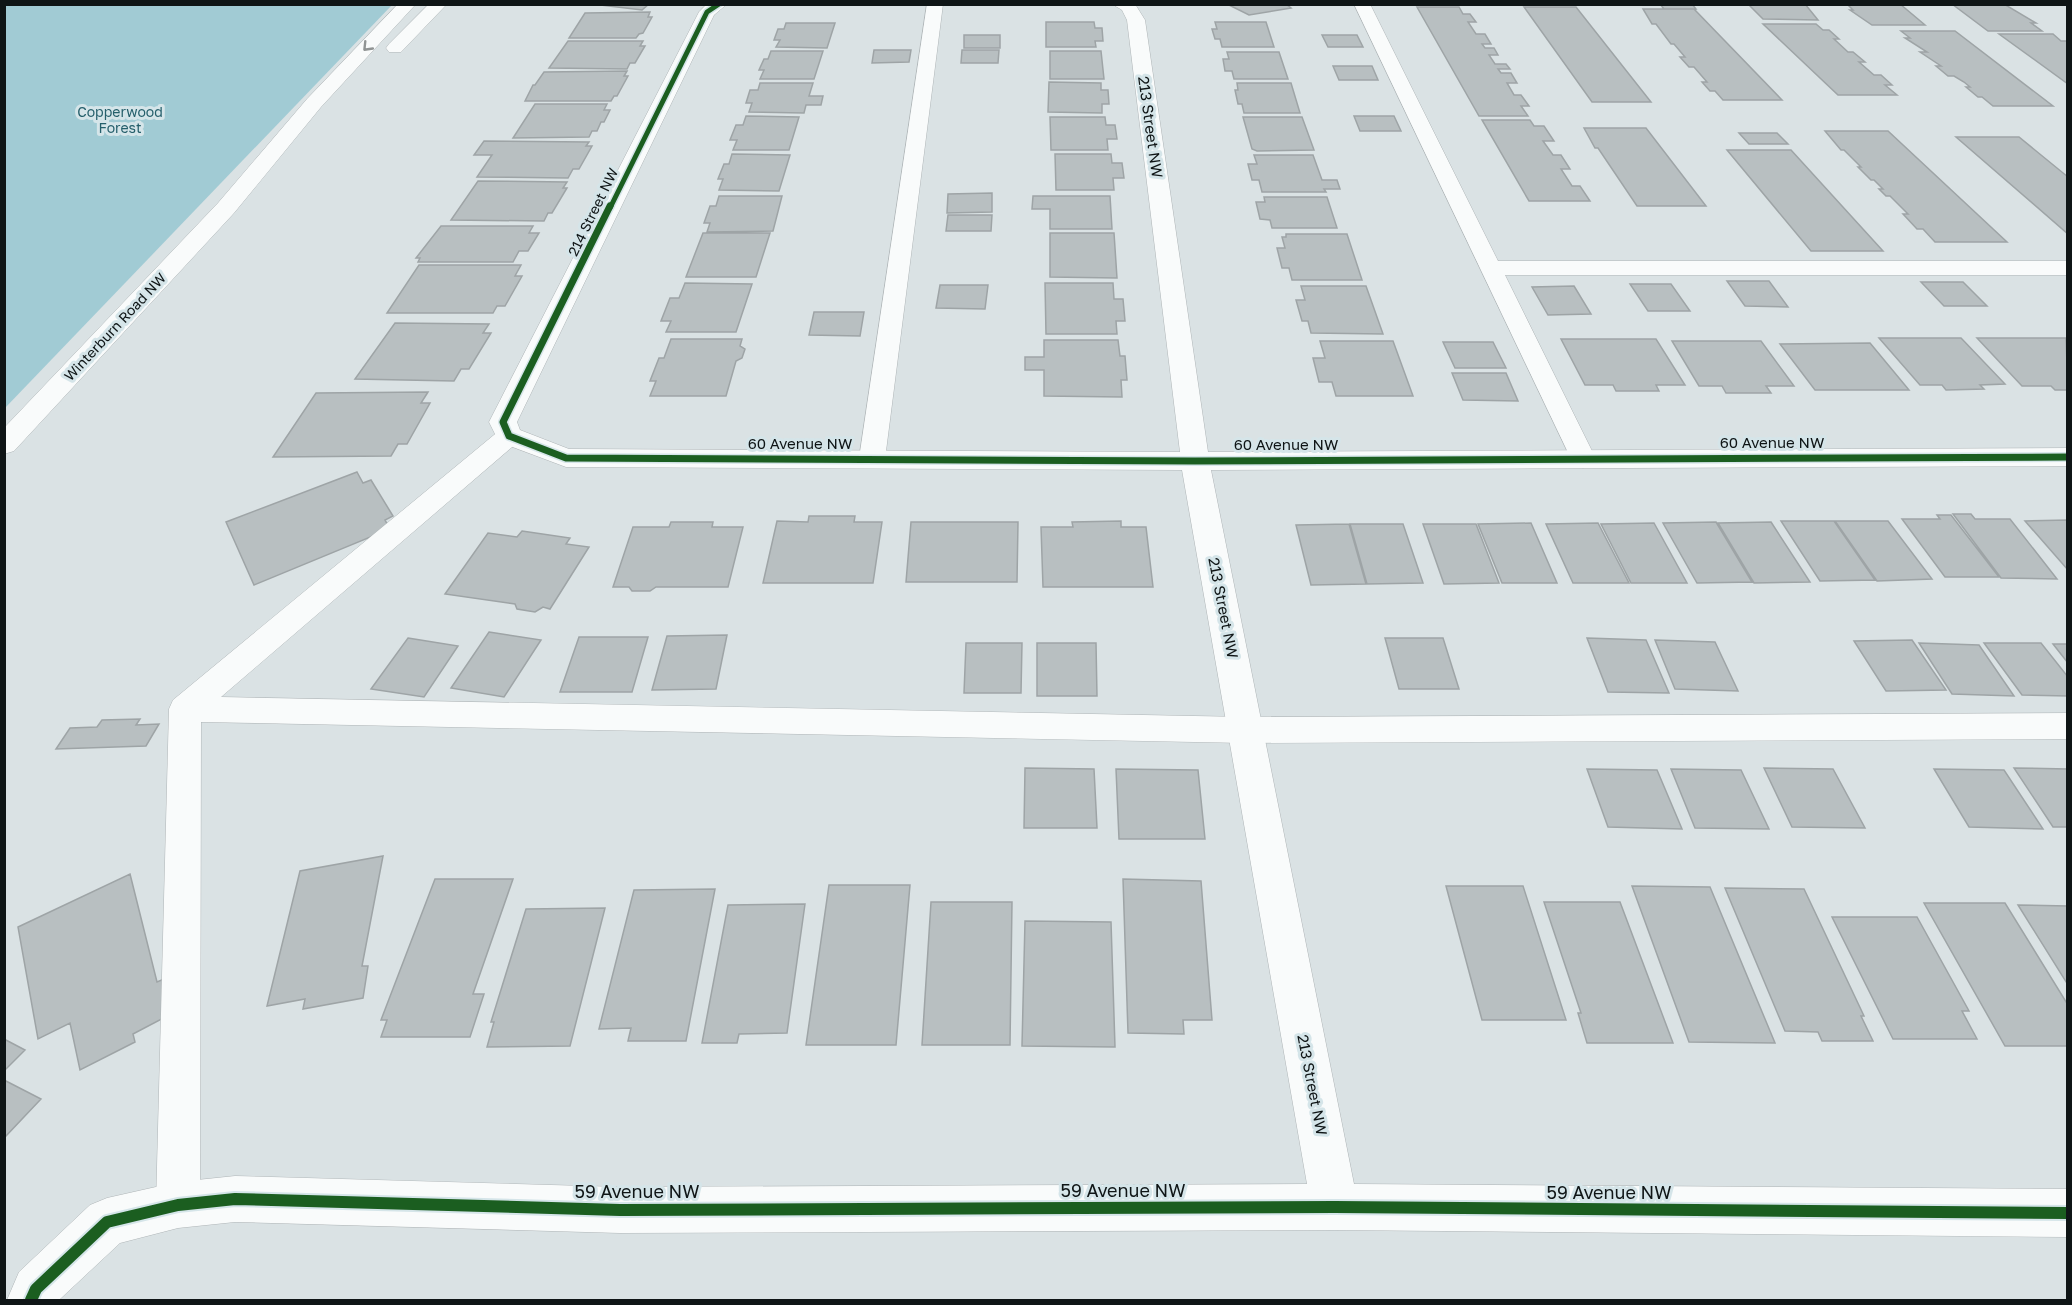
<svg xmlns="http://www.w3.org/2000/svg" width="2072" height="1305" font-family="'Golos Text',sans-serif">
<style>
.forest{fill:#a1cbd4}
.building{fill:#b8bfc1;stroke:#9ea4a6;stroke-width:1.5}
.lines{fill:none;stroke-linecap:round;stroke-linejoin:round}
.service-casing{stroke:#afb5b7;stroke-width:1}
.minor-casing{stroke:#afb5b7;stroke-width:1}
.secondary-casing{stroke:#afb5b7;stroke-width:1}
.service{fill:#f9fbfb;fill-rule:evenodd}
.minor{fill:#f9fbfb;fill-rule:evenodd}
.secondary{fill:#f9fbfb;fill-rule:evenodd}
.cycleway-far2-casing{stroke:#d5e5e9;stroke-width:8}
.cycleway-far1-casing{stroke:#d5e5e9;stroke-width:10}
.cycleway-casing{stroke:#d5e5e9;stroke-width:16}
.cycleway-far2{stroke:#1b5e20;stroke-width:5}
.cycleway-far1{stroke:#1b5e20;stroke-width:7}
.cycleway{stroke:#1b5e20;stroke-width:12}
.oneway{stroke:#909494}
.labels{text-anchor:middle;stroke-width:6;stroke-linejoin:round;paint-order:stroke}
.far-park-label{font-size:14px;fill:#255f6b;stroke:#d5e5e9}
.far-street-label{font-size:14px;fill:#0f1516;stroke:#d5e5e9}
.street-label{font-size:15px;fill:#0f1516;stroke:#d5e5e9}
.near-street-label{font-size:18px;fill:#0f1516;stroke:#d5e5e9}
</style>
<rect width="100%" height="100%" fill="#dae2e4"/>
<path class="forest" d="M5,4L392,5L5,408L4,5Z"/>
<path class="building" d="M592,4H649L642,10Z
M1227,4H1286L1291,8L1249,15Z
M1660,4H1692L1696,9H1664Z
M1748,4H1805L1818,20L1763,19Z
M1847,4H1900L1925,25H1872L1850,10H1853Z
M1952,4H2004L2036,23H2031L2042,31H1988Z
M1417,7H1459L1463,14H1470L1476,22H1468L1476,34H1485L1491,44H1482L1485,48H1494L1498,55H1489L1495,64H1506L1510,69H1498L1501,73H1511L1517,83H1507L1514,95H1521L1529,106H1521L1528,116H1479Z
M1524,7H1576L1651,102H1592Z
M1643,9H1694L1782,100H1723L1715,91H1710L1702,82H1707L1694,67H1689L1680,57H1685L1674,44H1671L1656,24H1652Z
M650,12L648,17H652L643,33L639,34L636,38H569L585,13Z
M1046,22H1094L1095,28H1102L1103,41H1095L1096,47H1046Z
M1215,22H1266L1274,47H1222L1220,39H1215L1212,29H1217Z
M786,23H835L827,48L776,47L780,40H774L778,29H784Z
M1763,24H1816L1823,30H1829L1839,39H1834L1848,52H1853L1865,62H1859L1874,75H1881L1892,85H1885L1897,95H1838Z
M1901,31H1955L2053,106H1993L1982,97H1978L1966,87H1970L1964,82L1954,76H1948L1936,66H1941L1920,52H1927L1905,38H1910Z
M1999,34H2053L2061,41H2068V84Z
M964,35H1000V48H964Z
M1322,35H1357L1363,47H1328Z
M568,41H643L640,46H645L635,63H630L627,69L549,68Z
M874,50H911L909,62L872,63Z
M962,50H999L998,63H961Z
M771,51H823L814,79H760L764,70H759L764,59H768Z
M1050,51H1101L1104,79H1050Z
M1227,52H1279L1288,79H1234L1232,71H1225L1223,59H1229Z
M1333,66H1372L1378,80H1339Z
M627,71L624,76H628L617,96H614L611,101H525L533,85H535L544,72Z
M1049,82L1101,83V90H1108L1109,104H1102V113L1048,112Z
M760,83H813L809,96H823L821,105H806L804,113L749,112L752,103H746L750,90H758Z
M1237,83H1291L1300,113H1244L1242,104H1238L1235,90H1238Z
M535,104H607L604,110H610L604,122H601L597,131H592L589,137L513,138Z
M746,116L799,117L789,150H733L737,140H730L736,125H743Z
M1354,116H1394L1401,131H1360Z
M1050,117H1105L1106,125H1115L1117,139H1107L1108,150H1051Z
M1243,117H1302L1314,150L1257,151L1252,149Z
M1482,120H1530L1534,126H1544L1554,141H1543L1553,155H1561L1570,169H1561L1572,186H1580L1590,201H1529Z
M1584,128H1646L1706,206H1637L1598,148H1595Z
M1825,131H1888L2007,242H1935L1923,229H1917L1903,214H1908L1890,196H1886L1879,189H1883L1874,180H1871L1858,167H1861L1844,150H1841Z
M1739,133H1777L1788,144H1749Z
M1956,137H2019L2068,177V234Z
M484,141L589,142L586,146H592L579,169H573L568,178L477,177L492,155H474Z
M1727,150H1791L1883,251H1811Z
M732,154L790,155L779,191L719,190L723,179H718L724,164H729Z
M1055,154H1111L1112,163H1122L1124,178H1113L1114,190H1056Z
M1254,155H1313L1322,180H1337L1340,189H1324L1326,192H1262L1259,180H1252L1248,164H1257Z
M478,181L567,182L563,188H567L552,213H548L544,221L451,220Z
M992,193V212L947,213L948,194Z
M719,196H782L773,231L707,232L710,223H704L710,206H716Z
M1033,196H1110L1112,229H1050V209H1032Z
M1264,197H1327L1337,228H1272L1270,220L1260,219L1256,202H1265Z
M948,215H992L991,231H946Z
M441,226H533L529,233H539L528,251H519L513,262H418L420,258H416Z
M703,233H770L756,277H686Z
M1050,233H1114L1117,278L1050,277Z
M1286,234H1347L1362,280H1292L1289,268H1282L1277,248H1285L1282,237H1286Z
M419,265H521L515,276H522L505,306H497L493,313H387Z
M1727,281H1769L1788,307L1745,306Z
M1921,282H1963L1987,306H1944Z
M685,283L752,284L736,332H666L671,321H661L670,298H679Z
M1045,283H1113L1114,299H1123L1125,321H1116L1117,334H1046Z
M1630,284H1671L1690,311H1648Z
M940,285H988L985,309L936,308Z
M1301,286H1366L1383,334L1311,333L1308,321H1302L1296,300H1305Z
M1574,286L1591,314L1548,315L1532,287Z
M814,312H864L860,336L809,335Z
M395,323L489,324L483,333H491L469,369H461L454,381L355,379Z
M1879,338H1961L2005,384L1980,385L1984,389L1946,390L1942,385H1920Z
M1977,338H2066L2068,390H2055L2051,386H2022Z
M671,339H742L740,346L745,349L742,358L736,361L726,396H650L656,381H650L659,358H664Z
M1561,339H1656L1685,385H1656L1659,391H1616L1613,385H1585Z
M1044,340H1118L1120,356H1125L1127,380H1121L1122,397L1044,396V370H1025V357H1044Z
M1320,341H1393L1413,396H1336L1332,382H1319L1313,358H1325Z
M1672,341H1761L1794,386H1766L1771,393H1726L1722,386H1699Z
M1443,342H1493L1506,368H1455Z
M1870,343L1909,390H1815L1780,344Z
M1452,373H1506L1518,401L1463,400Z
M428,392L421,403H430L407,444H398L391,456L273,457L316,393Z
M357,472L363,483L371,480L393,516L385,520L390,529L254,585L226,522Z
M1953,514H1971L1975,519H2010L2057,579L2001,578Z
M1937,515H1951L1999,577H1945L1902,519H1940Z
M809,516H855L854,522H882L873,583H763L777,521L808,522Z
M2068,520V570L2025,521Z
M1121,521V527H1146L1153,587H1043L1041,527H1073L1072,522Z
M1781,521H1834L1875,580L1820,581Z
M1835,521H1888L1932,579L1877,581Z
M671,522H713L712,527H743L728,587H656L650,591H632L629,587H613L633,527H669Z
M911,522H1018L1017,582H906Z
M1716,522L1752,582L1697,583L1663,523Z
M1771,522L1810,582L1754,583L1718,523Z
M1531,523L1557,583H1502L1478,524Z
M1598,523L1629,583H1573L1546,524Z
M1654,523L1687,583H1631L1601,524Z
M1349,524L1366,584L1311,585L1296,525Z
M1350,524H1403L1423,583L1367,584Z
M1423,524H1476L1499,583L1444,584Z
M522,531L570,538L566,544L589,547L550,609L543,607L535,612L517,609L515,604L445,594L488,533L517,537Z
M489,632L541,640L504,697L451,688Z
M727,635L716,689L652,690L667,636Z
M579,637H648L632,692H560Z
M408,638L458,646L424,697L371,689Z
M1385,638H1443L1459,689H1399Z
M1587,638L1646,640L1669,693L1608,692Z
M1655,640L1715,642L1738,691L1675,689Z
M1912,640L1946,690L1886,691L1854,641Z
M966,643H1022L1021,693H964Z
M1037,643H1096L1097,696H1037Z
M1919,643L1979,645L2014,696L1952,694Z
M1984,643H2041L2068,677V696L2022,695Z
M2053,644H2068V663Z
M140,719L136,725L159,724L146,746L56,749L70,728L97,727L102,720Z
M1025,768L1094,769L1097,828H1024Z
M1764,768L1833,769L1865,828L1792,827Z
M2014,768L2068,769V827H2053Z
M1116,769L1198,770L1205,839H1119Z
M1587,769L1657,770L1682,829L1608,827Z
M1671,769L1741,770L1769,829L1695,828Z
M1934,769L2004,770L2043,829L1969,827Z
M383,856L362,966H368L363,998L303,1009L305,999L267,1006L300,871Z
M130,874L157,982L164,979L173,1013L133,1034L135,1042L80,1070L70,1023L38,1039L18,927Z
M435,879H513L473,994H484L470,1037H381L387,1020H381Z
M1123,879L1201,881L1212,1020H1183L1184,1034L1128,1033Z
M829,885H910L896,1045H806Z
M1446,886H1523L1566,1020H1482Z
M1632,886L1710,887L1775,1043L1689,1042Z
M1725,888L1804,889L1864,1016H1861L1873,1041H1822L1818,1032L1785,1031Z
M715,889L686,1041H628L631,1028L599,1029L634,890Z
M931,902H1012L1010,1045H922Z
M1544,902H1620L1673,1043H1587L1578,1013H1581Z
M1924,903H2005L2068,1005V1046H2005Z
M805,904L787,1033L739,1034L737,1043H702L728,905Z
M2018,905L2068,906V985Z
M605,908L570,1046L487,1047L494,1022H491L526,909Z
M1832,917H1917L1969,1011H1962L1977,1039H1893Z
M1025,921L1111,922L1115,1047L1022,1046Z
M4,1039L25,1050L4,1071Z
M4,1080L41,1099L4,1138Z"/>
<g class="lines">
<defs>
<path id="service" d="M927,4H943L885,459L881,465L872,468L863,465L859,459Z
M1354,4H1370L1498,261H2068V275H1505L1596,459L1592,465L1583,468L1574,465Z
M509,428L518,430L522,436L518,442L221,697L1245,717L2068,713V739L1245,743L201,722L200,1205L194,1221L178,1227L162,1221L156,1205L169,709L173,700L500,430Z"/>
<path id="minor" d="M707,4H727L714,15L517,422L520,430L569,449L1180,452L1127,20L1122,10L1112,4H1135L1145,20L1208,452L2068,448V466L1211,470L1354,1184L2068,1189V1237L1335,1230L620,1233L235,1222L178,1228L120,1243L59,1300H7L19,1272L90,1205L107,1198L178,1182L235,1176L620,1187L1307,1184L1182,470L566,467L499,442L489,422L699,12Z"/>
<path id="secondary" d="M398,4H416L321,107L234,213L14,451L4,454V428L218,203L307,99Z
M429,4H447L401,52H389L386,48L389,44Z"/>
</defs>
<use href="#service" class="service-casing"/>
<use href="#minor" class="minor-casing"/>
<use href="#secondary" class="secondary-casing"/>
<use href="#service" class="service"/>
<use href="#minor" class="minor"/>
<use href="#secondary" class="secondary"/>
<defs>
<path id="cycleway-far2" d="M610,208L707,12L719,4"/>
<path id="cycleway-far1" d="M610,206L503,422L509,436L566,458L1195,461L2068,457"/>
<path id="cycleway" d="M31,1300L36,1289L107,1222L178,1205L235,1199L620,1210L1335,1207L2068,1213"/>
</defs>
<use href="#cycleway-far2" class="cycleway-far2-casing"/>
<use href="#cycleway-far1" class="cycleway-far1-casing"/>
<use href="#cycleway" class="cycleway-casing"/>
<use href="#cycleway-far2" class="cycleway-far2"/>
<use href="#cycleway-far1" class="cycleway-far1"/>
<use href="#cycleway" class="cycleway"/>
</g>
<defs><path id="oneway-chevron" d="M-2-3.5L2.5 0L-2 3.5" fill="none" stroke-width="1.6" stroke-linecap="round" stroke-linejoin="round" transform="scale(1.5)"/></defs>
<use class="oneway" href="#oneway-chevron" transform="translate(367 47) rotate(134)"/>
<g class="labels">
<g class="far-park-label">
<text x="120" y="117">Copperwood<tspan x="120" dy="16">Forest</tspan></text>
</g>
<g class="far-street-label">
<text transform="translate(593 212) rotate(-64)" y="5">214 Street NW</text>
<text transform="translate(115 327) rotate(-47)" y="5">Winterburn Road NW</text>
</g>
<g class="street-label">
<text transform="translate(1150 127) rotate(82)" y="5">213 Street NW</text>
<text x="1772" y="448">60 Avenue NW</text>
<text x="800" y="449">60 Avenue NW</text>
<text x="1286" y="450">60 Avenue NW</text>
<text transform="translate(1223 608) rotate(79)" y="5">213 Street NW</text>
<text transform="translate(1312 1085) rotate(79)" y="5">213 Street NW</text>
</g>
<g class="near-street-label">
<text x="1123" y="1197">59 Avenue NW</text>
<text x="637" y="1198">59 Avenue NW</text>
<text x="1609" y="1199">59 Avenue NW</text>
</g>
</g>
<rect width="2072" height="1305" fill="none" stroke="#0f1516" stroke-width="12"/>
</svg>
